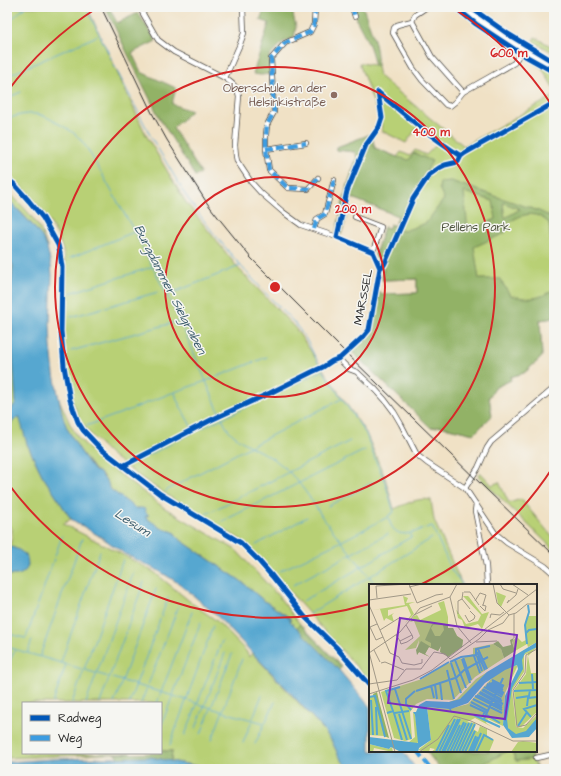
<svg xmlns="http://www.w3.org/2000/svg" width="561" height="776" font-family="'Architects Daughter',sans-serif">
<style>
.green{fill:#b8d075;stroke:#727e50}
.forest{fill:#92b266;stroke:#5e6e48;fill-rule:evenodd}
.water{fill:#56a7d0;stroke:#40697e}
.lines{fill:none;stroke-linecap:round;stroke-linejoin:round}
.stream{stroke:#56a7d0;stroke-width:1}
.minor-casing{stroke:#494642;stroke-width:6}
.minor{stroke:#fff;stroke-width:4.5}
.rail{stroke:#2b2b2b;stroke-width:1}
.quiet{stroke:#3d9ce1;stroke-width:4;stroke-dasharray:8 4;stroke-linecap:butt}
.cycleway-casing{stroke:#f6f6f2;stroke-width:8}
.cycleway{stroke:#0057b8;stroke-width:5}
.ring{fill:none;stroke:#d62828;stroke-width:2}
.education-dot{fill:#8d6e63;stroke:#f6f6f2;stroke-width:1.5}
.labels{text-anchor:middle;stroke-width:3;stroke-linejoin:round;paint-order:stroke}
.education-label{font-size:12px;fill:#785e54;stroke:#f6f6f2;text-anchor:end}
.park-label{font-size:12px;fill:#4e543e;stroke:#f6f6f2}
.street-label{font-size:12px;fill:#2b2b2b;stroke:#f6f6f2}
.water-label{font-size:13px;font-style:italic;fill:#3c5d6d;stroke:#f6f6f2}
.inset-river{fill:none;stroke:#56a7d0;stroke-width:2}
.inset-road{fill:none;stroke:#a19887;stroke-width:1}
.view{fill:#7b2cbf;fill-opacity:0.15;stroke:#7b2cbf;stroke-width:2}
.inset-edge{fill:none;stroke:#2b2b2b;stroke-width:2}
.centre{fill:#d62828;stroke:#f6f6f2;stroke-width:2}
.ring-label{font-size:12px;text-anchor:middle;font-weight:bold;fill:#d62828;stroke:#f6f6f2;stroke-width:3;stroke-linejoin:round;paint-order:stroke}
</style>
<rect width="100%" height="100%" fill="#f6f6f2"/>
<filter id="ink" filterUnits="userSpaceOnUse"><feTurbulence type="fractalNoise" baseFrequency=".025" numOctaves="2"/><feDisplacementMap in="SourceGraphic" scale="8" xChannelSelector="R" yChannelSelector="G"/><feConvolveMatrix kernelMatrix="1 2 1 2 8 2 1 2 1" color-interpolation-filters="sRGB"/></filter>
<filter id="wash" filterUnits="userSpaceOnUse"><feTurbulence type="fractalNoise" baseFrequency=".012" numOctaves="4" result="noise"/><feDisplacementMap in="SourceGraphic" scale="16" xChannelSelector="R" yChannelSelector="G"/><feGaussianBlur stdDeviation="0.9" result="paint"/><feColorMatrix in="noise" values="0 0 0 0 0 0 0 0 0 0 0 0 0 0 0 0 0 1.4 0 .05"/><feComposite in="paint" operator="in"/></filter>
<g filter="url(#wash)">
<rect width="100%" height="100%" fill="#f0e1c5"/>
<path class="green" d="M7,7H87L146,135L185,201L238,268L296,329L366,433L385,478L394,509C407,504 417,497 431,500L434,520L462,585H370V682L281,582L243,541L173,499L137,475L109,453L92,436L80,421L72,399L65,357L63,331L66,266L63,251L58,236L46,216L29,194L15,181L7,175Z
M535,37L554,48V53L533,41Z
M536,60L554,70V89L542,68L533,62Z
M359,63L374,65L377,67L379,76L464,146L554,96V318L540,320L542,357L524,373L510,377L511,380L496,387L489,397L492,416L474,434L440,426L431,428L370,330L375,311L378,291L382,294L417,293V279L382,280L383,269L375,255L384,227L389,228L390,224L395,226L398,216L352,198L341,235L336,233L346,190L357,157L355,152L337,150V147L371,134L375,148L397,157L401,152L410,156L415,150L426,155L438,143L417,128L406,143L382,131L381,123Z
M7,191C19,202 32,215 40,229C43,234 45,241 47,247C38,229 25,216 11,202L7,201Z
M7,257H9L13,266L11,289L12,342L27,444L42,475L71,519L63,524L114,550L154,572L193,604L217,621L246,651L249,657L252,653L322,728L331,740L339,756L348,769H212L171,761L172,751H161V703H23V753H130L7,758V574L12,576L19,550L10,546L12,536V528L7,526Z
M59,399L70,424L77,436L87,447L104,462L163,507L236,550L279,597L300,624L297,628L290,621V618L263,600L241,581L179,539L174,532L161,528L150,521L139,510L135,508L109,488C108,482 104,476 99,472C94,469 94,470 90,464C79,450 69,434 63,418C61,412 60,405 59,399Z
M480,472L492,485L499,482L509,503L521,499L554,539V550L478,476Z
M507,751H512L516,761L533,759L537,769H474Z"/>
<path class="forest" d="M105,7H109L117,23L138,13L156,41L132,53L141,72L176,88L172,104L191,111L173,128L201,173L195,176L160,119L131,61Z
M265,7H289L292,10L296,27L294,38L283,42L269,57L270,74L261,75L253,74L269,23L260,20Z
M354,7H363C369,26 379,46 377,67L374,65C373,49 363,33 356,19L357,17Z
M371,134L375,148L397,157L409,160L414,153L432,161L412,198L397,229L404,231L426,223L444,199L439,188L440,182L451,181L539,211L551,217L554,245V272L549,223C533,208 519,215 504,226L505,233L474,247L479,279H500L510,295C529,300 538,300 554,289V318L540,320L542,357L524,373L510,377L511,380L496,387L489,397L492,416L474,434L440,426L431,428L350,350L370,330L375,311L378,291L382,294L417,293V279L382,280L383,269L375,255L384,227L389,228L390,224L395,226L398,216L352,198L341,235L336,233L346,190L357,157L355,152L337,150V147ZM464,192L493,201L496,219L468,231ZM503,203H504L520,209L505,218Z
M300,624L342,667L339,670L297,628Z
M161,751H172L171,761L150,757L118,758L115,754L161,753Z
M426,751H507L474,769H440Z
M512,751H530L533,759L516,761Z"/>
<path class="water" d="M7,201L11,202L34,227L42,237L47,247L51,265L52,275L50,324L51,346L54,374L59,399L63,417L67,428L79,449L90,465L95,471L99,472L108,483L109,488L135,508L138,509V508H142L145,509L146,513L149,515L145,517L161,528L174,532L179,539L241,581L263,600L290,618V621L339,670L370,707V751H403L416,769H348L339,756L331,740L322,728L288,690L216,615L180,584L159,571L125,554L104,539L71,519L42,475L27,444L19,416L7,427V414C11,412 12,410 13,406L16,404L12,342L11,289L13,266L9,257H7Z
M7,545L19,550L26,555C27,558 28,562 28,565C26,575 15,577 7,574Z
M150,757L212,769H7V762L53,759Z"/>
<g class="lines">
<path class="stream" d="M86,7L113,62
M7,22L14,17L25,7
M114,65L150,135
M7,76L97,36
M7,98L21,92
M7,119C18,115 30,112 41,115C48,117 55,122 61,125C68,129 75,133 81,140C89,149 94,162 101,172
M151,137L181,187
M102,174L133,229L178,316L220,414
M182,190C205,224 231,256 260,287C272,301 288,314 299,329C308,340 313,354 320,366
M70,258L134,232
M70,293L152,267
M167,295L240,266
M71,317L158,292
M71,351L180,321
M322,369L366,434L375,459L384,479L394,512L388,516C394,544 413,532 432,526L452,571L463,585
M175,392L177,400L192,428
M222,417C223,421 225,425 227,428C240,446 269,452 285,468C298,480 313,501 322,517L376,585
M86,426L127,411L169,394L206,381L267,357
M131,464L216,421L260,401L321,371
M165,492L169,489L341,399
M328,506L374,482
M206,514L350,441
M223,521L365,450
M256,545L307,517
M280,571L342,541L386,518
M293,585L388,534
M303,601L373,560L397,545L411,537L410,534
M309,614L432,538
M8,629L9,634L25,638H26L62,536
M7,647L187,700L227,713L264,723
M28,652L32,640
M40,656L82,539
M61,662L100,551
M7,667L15,650
M53,703L66,664
M72,703L123,560
M86,703L134,571
M100,703L144,582
M114,703L156,589
M129,703L168,598
M141,703L179,605
M157,703L192,612
M161,726L201,622
M196,728L225,653
M201,734L232,654
M185,735L222,641
M212,740L242,659
M243,743L262,695
M255,744L275,702
M170,745L213,626"/>
</g>
</g>
<g filter="url(#ink)">
<g class="lines">
<defs>
<path id="minor" d="M141,7L142,12L158,40L174,52L225,78C233,84 237,86 239,96L235,145L236,156L237,161L251,182L261,193L283,212L301,225L337,237L373,252L380,268L369,330L364,336L340,358L342,362L349,369L357,372L376,390L385,400L394,412L401,424L417,455L427,463L465,488L495,533L507,543L545,566L554,574
M315,7L314,24L310,32L285,43L271,59L274,112L267,125L266,135V149L269,170L288,188L308,189L318,178
M352,7L355,17
M427,7L415,15L412,21L432,57L463,92L514,63L523,49
M463,7C491,31 522,49 554,67
M412,21L397,25L394,28L393,33L413,68L422,80L446,105L450,106L455,102L463,92
M225,78L240,44L244,33L243,7
M266,149L306,143
M355,217L381,227L373,252
M314,229L317,219L325,214L334,180
M465,488L478,468L487,448L491,442L554,388
M476,504L475,511L486,566L487,585
M536,758L554,754"/>
</defs>
<use href="#minor" class="minor-casing"/>
<use href="#minor" class="minor"/>
<path class="rail" d="M101,7L152,113L167,140L207,203L221,221L251,258L343,350L554,555"/>
<path class="quiet" d="M315,7L314,24L310,32L285,43L271,59L274,112L267,125L266,135V149L269,170L288,188L308,189L318,178
M352,7L355,17
M266,149L306,143
M314,229L317,219L325,214L334,180
M417,751L431,769"/>
<defs>
<path id="cycleway" d="M455,7L476,24L520,53L554,72
M470,7L508,34L554,62
M378,92C404,115 431,137 461,156
M7,179L14,184L29,201L43,218L58,245L60,253L62,267L61,331L64,366L70,400L78,422L83,430L101,449L160,494L241,543L258,560L272,576L305,617L336,647L370,686
M380,268L384,265L385,263L413,199L429,175L439,168L445,165L458,162L461,156L465,153L554,103
M123,466L211,420L270,393L312,372L323,367L332,361L340,358L364,336L369,330L380,268L373,252L337,237L347,191L366,145L379,127L382,118L378,92"/>
</defs>
<use href="#cycleway" class="cycleway-casing"/>
<use href="#cycleway" class="cycleway"/>
</g>
</g>
<g class="ring">
<circle cx="275" cy="287" r="110"/>
<circle cx="275" cy="287" r="220"/>
<path d="M553 467A331 331 0 0 1 420 585M369 604A331 331 0 0 1 7 482M7 92A331 331 0 0 1 97 8M453 8A331 331 0 0 1 553 107"/>
</g>
<circle class="education-dot" cx="334" cy="95" r="4"/>
<g class="labels">
<g class="education-label">
<text x="326" y="92">Oberschule an der<tspan x="326" dy="14">Helsinkistraße</tspan></text>
</g>
<g class="park-label">
<text x="476" y="231">Pellens Park</text>
</g>
<g class="street-label">
<text transform="translate(363 297) rotate(-79)" y="4">MARSSEL</text>
</g>
<g class="water-label">
<text transform="translate(171 289) rotate(63)" y="5">Burgdammer Sielgraben</text>
<text transform="translate(133 522) rotate(32)" y="5">Lesum</text>
</g>
</g>
<g transform="translate(369 584)">
<rect width="168" height="168" fill="#f0e1c5"/>
<path d="M127,8L137,12L132,23L129,20ZM34,12L39,14L37,19L46,18L40,20L45,30L36,39L42,31L38,22L19,26V32L25,29L23,31L25,38L17,34L15,37L11,25L3,26L36,21ZM94,12H99L100,13L113,30L120,28L113,45L109,40L96,44L93,36L89,34L85,14L87,25L97,40L109,37L112,31ZM75,17L79,33V44H84L88,52L94,56L93,63L71,68L72,62L69,67L60,63L56,70L61,73L50,68L48,71L50,56L47,64L36,66L51,52L45,37L41,38L45,32L48,31L51,36L72,26L69,19ZM168,26V58L159,63L158,60L146,67L143,57L148,53L153,58L157,56L156,41L159,32H167ZM124,60L132,65L135,74L106,93L84,116L58,115L47,120L41,128L43,155L36,157L25,154L12,108L53,95L75,81L104,70V64ZM168,63L159,72L162,89H168V128L152,143L147,141L145,106L157,90L159,69L155,71V88L143,106L147,143L154,144L168,131V138L156,150L144,151L136,140L140,108L152,83L151,77L156,69ZM149,81L136,109L134,142L119,135L117,139L123,143L106,134L98,138L106,139L104,145L109,148L111,142L118,145V152L125,156L120,168H62L66,165L61,164L60,168L49,166L62,156L58,123L80,125L99,120L123,94L137,84ZM120,87L95,113L85,118H80L88,115L107,95ZM5,112L15,152L0,151V113ZM44,128L46,131L50,158L46,160L33,158H40L46,153ZM154,157L168,159V168H142L149,158ZM0,160L20,165L23,163L24,168L5,164L4,168H0Z" fill="#b8d075"/>
<path d="M63,40L79,41V44H84L88,52L94,56L93,63L79,73L71,68L72,62L69,67L60,63L56,70L61,73L50,68L48,71L47,66L52,57L62,63V59L56,56ZM64,41H74L75,46L71,52H66L62,44ZM145,54L143,58L146,67L135,74L132,65L124,60L129,57L134,63L142,61L141,56ZM8,108L10,117L20,154L15,152L4,110Z" fill="#92b266" fill-rule="evenodd"/>
<path d="M168,58V63L156,69L153,76L154,85L143,104L138,135L139,144L147,150L157,147L168,134V144L160,153L143,154L134,141L136,112L149,85L148,81L136,86L116,99L99,119L82,125L83,129L80,125L58,123L62,156L50,164L49,168H32L22,163L20,165L0,160V153L49,159L46,131L44,128H47L50,121L57,117L80,118L91,115L118,88Z" fill="#56a7d0"/>
<path class="inset-river" d="M157,49L160,46L168,45M158,60L156,41L160,28L159,21M109,65L118,85M108,68L116,86M105,72L111,89M108,72L113,87M94,73L102,96M93,75L101,99M86,76L97,104M81,78L92,73L107,71V65L121,62M82,79L92,109M78,86L85,115M163,90L164,105M87,94L95,86L119,73M51,95L80,78M123,96L135,102M71,98L73,116M123,98L134,104M120,99L134,106M122,99L133,105M150,99L168,98M118,100L135,109M62,101L65,114M66,101L68,115M117,102L134,111M115,103L133,113M26,105L42,155M114,105L132,115M113,106L133,117M47,107L86,94M145,107L168,106M111,108L134,120M110,109L133,122M108,111L133,124M106,112L133,126M0,113L6,112L16,153M147,114L160,112L161,106M104,115L120,123M2,116L4,151M102,118L119,127M101,121L116,128L114,131M158,122L159,114L168,113M7,123L8,151M121,123L133,129M42,126L37,120V115L46,107M18,129L24,127L17,107L31,103M30,130L38,156M105,131L131,143M118,131L131,139M162,133L155,125L168,121M115,135L134,94M149,142L158,128M33,156L25,129L40,127M67,168L80,141M70,168L86,135M73,168L89,135M75,168L91,135M78,168L91,141M81,168L95,138M84,168L97,139M87,168L100,139M90,168L103,139M93,168L106,140M96,168L106,147M100,168L107,152M102,168L109,153M104,168L112,149M107,168L115,151L124,156"/>
<path class="inset-road" d="M111,0H124M124,0L128,19L140,31M131,0L134,5L147,9M143,0L159,11M40,3L53,0M94,8L93,15L101,25M95,8H101L110,21M81,13L88,42L102,59M8,14L7,2L40,0L48,19M0,16L42,10M140,16L138,19L147,11L149,5M106,17L111,9L117,11L114,21M48,19L67,11L74,10M0,21L21,69L30,73L33,79L45,81L53,79V75M111,22L116,27L117,22L113,21M89,30V17L93,15M45,31L63,22M96,31L100,38L105,35L106,32L101,27M140,31L147,29L158,20H168M121,34L122,30L131,31L135,28M8,40L1,43L7,56L14,53M11,46L30,34M27,51L31,57L43,51L37,41M145,54V30M31,57L32,60L38,58L44,54L43,51M107,58L128,57M168,65L157,71L156,89L144,106L148,143L157,141L168,129M5,66L11,78M0,68L26,168M0,69L31,48L51,24L81,13L88,0M12,79L16,78L35,86M0,100L28,96L37,85H52L65,68L76,70L81,75L110,55L119,46L134,39L140,31M0,110L44,96L63,86L168,5M50,168L69,155L85,132L102,137L144,157H168"/>
<path class="view" d="M31,34L148,51L136,135L19,119Z"/>
<rect width="168" height="168" class="inset-edge"/>
</g>
<circle cx="275" cy="287" r="6" class="centre"/>
<g class="ring-label">
<text x="509" y="57">600 m</text>
<text x="431" y="136">400 m</text>
<text x="353" y="213">200 m</text>
</g>
<rect width="561" height="776" fill="none" stroke="#f6f6f2" stroke-width="24"/>
<rect x="22" y="702" width="140" height="52" fill="#f6f6f2" stroke="#a5a5a2"/>
<rect x="30" y="715" width="20" height="6" fill="#0057b8" stroke="#a5a5a2"/>
<text x="58" y="722" font-size="12" fill="#2b2b2b">Radweg</text>
<rect x="30" y="735" width="20" height="6" fill="#3d9ce1" stroke="#a5a5a2"/>
<text x="58" y="742" font-size="12" fill="#2b2b2b">Weg</text>
</svg>
